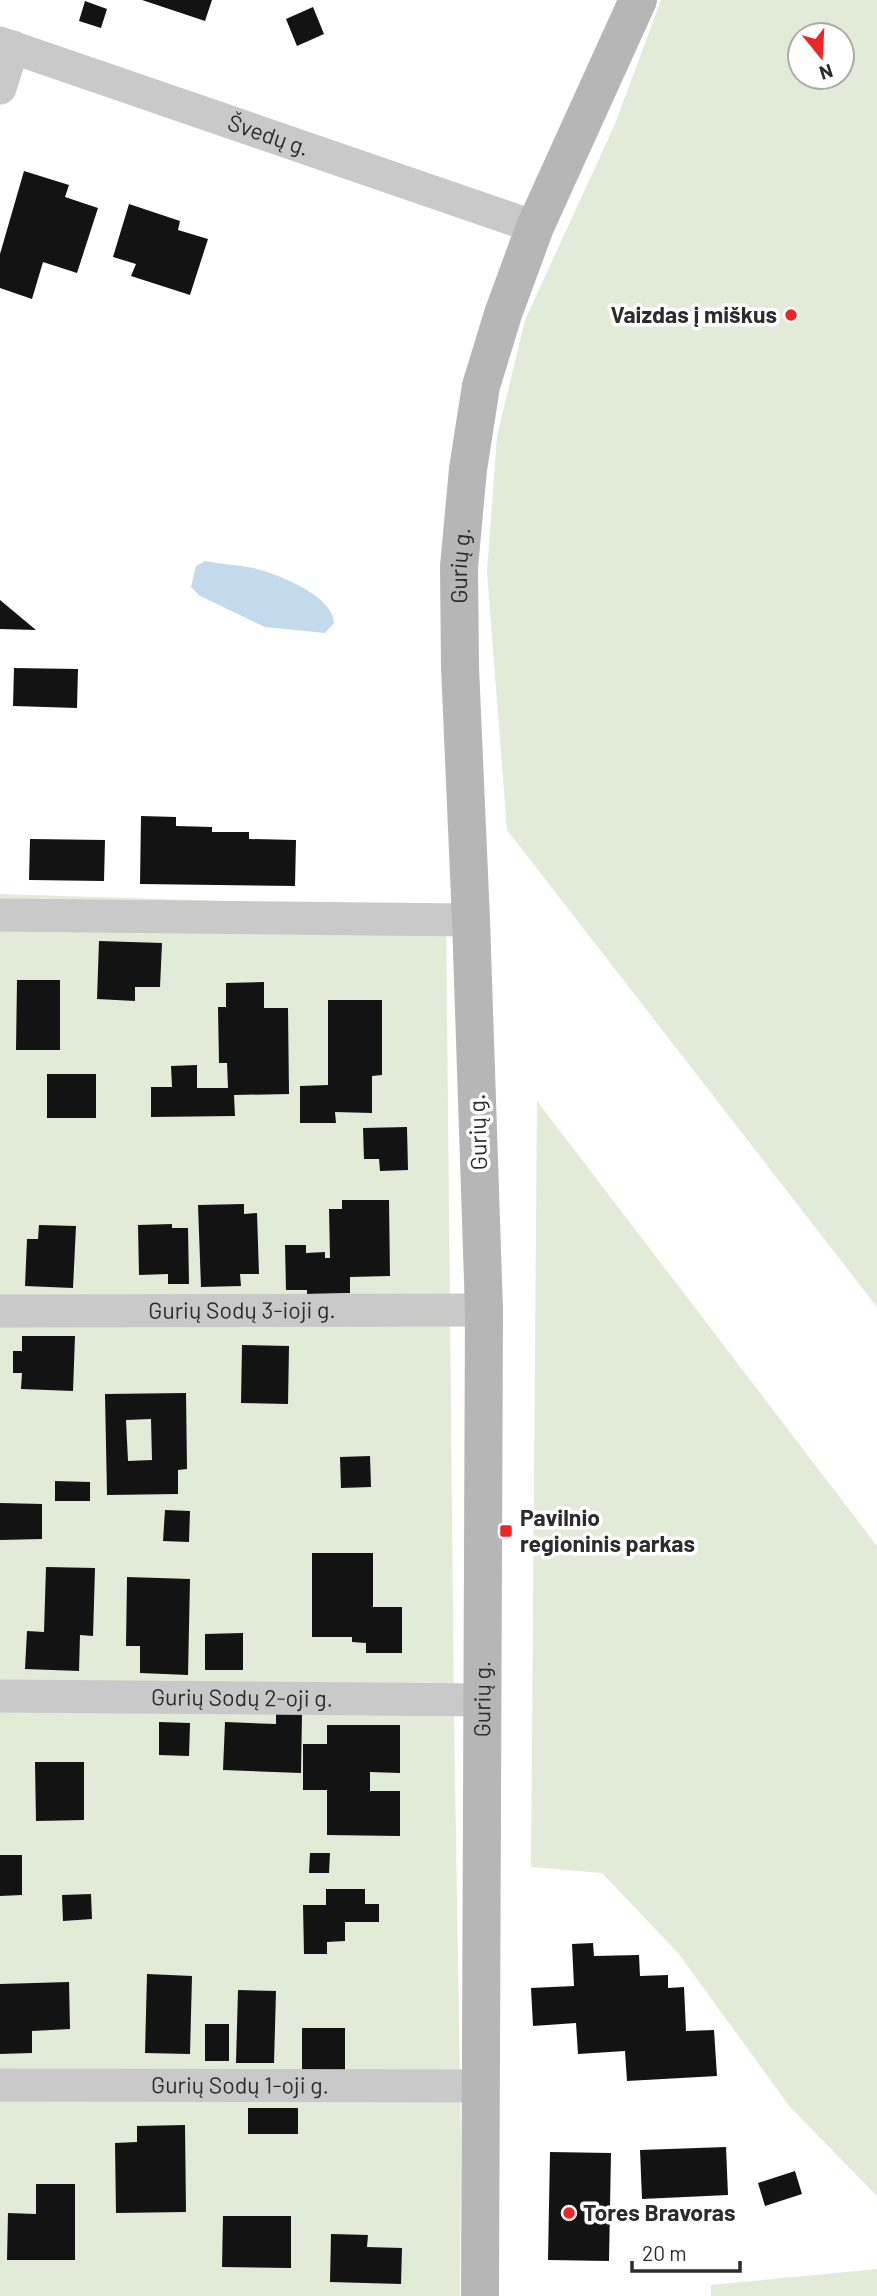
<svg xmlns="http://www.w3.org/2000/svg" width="877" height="2296" font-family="Barlow,sans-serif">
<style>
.green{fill:#e1ebd8;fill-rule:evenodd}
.water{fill:#c3d9ec}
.building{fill:#131313;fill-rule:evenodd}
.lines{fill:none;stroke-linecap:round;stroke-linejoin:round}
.street{stroke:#c9c9c9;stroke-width:33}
.secondary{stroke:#b6b6b6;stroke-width:38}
.poi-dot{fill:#ec2525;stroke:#fff;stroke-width:2.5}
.labels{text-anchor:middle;stroke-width:7;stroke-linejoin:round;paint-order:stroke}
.street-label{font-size:23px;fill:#2c2c2c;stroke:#fff}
.poi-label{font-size:23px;font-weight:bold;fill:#2c2c2c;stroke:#fff;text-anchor:start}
</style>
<rect width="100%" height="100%" fill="#fff"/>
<path class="green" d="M661,0H877V1307L507,830L487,572L497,436L525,320L615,124ZM800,35H842V77H800Z
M0,894L446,908L454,1716L461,2143L460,2296H0Z
M537,1101L877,1546V2196L790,2107L678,1953L602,1873L531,1867Z
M877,2269V2296H711V2285Z"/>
<path class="water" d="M205,561C221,564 237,565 253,568C276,573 334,596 334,623L325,633L265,627L200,596L191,587L196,566Z"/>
<path class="building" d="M142,0H212L205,21Z
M85,1L107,9L101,28L79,21Z
M313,7L324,34L297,46L286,19Z
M24,171L69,185L65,197L98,208L77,273L43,262L32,299L0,288V254Z
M129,204L180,221L178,230L208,239L190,295L131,276L136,264L113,257Z
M0,600L36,630L0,629Z
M14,668L78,669L77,708L13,706Z
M141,816L176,817V826L212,827V832H249V839L296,840L295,886L140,884Z
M30,839L105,840L104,881L29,880Z
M99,941L162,943L160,987H135V1001L97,999Z
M17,980H60V1050H16Z
M264,982V1008H288L289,1094L234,1095L235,1116L151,1117V1087H172L171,1066L197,1065V1088H228L227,1063H219L218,1007H226V983Z
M328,1000H382V1075L372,1076V1113L335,1112L336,1123H300V1086L328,1085Z
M47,1074H96V1118H47Z
M407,1127L408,1170L380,1171L379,1159H364L363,1128Z
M342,1200H389L390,1276L350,1277V1293L307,1294V1290H286L285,1245H306V1253L325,1252V1258H330L329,1209H342Z
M244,1204V1214L257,1213L259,1274H240L241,1286L201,1287L198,1205Z
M172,1224V1228H188L189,1284H168V1274L139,1275L138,1225Z
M39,1225L76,1226L73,1288L25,1286L27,1239H38Z
M22,1336H75L73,1391L21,1389L22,1373H13V1351H22Z
M242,1345L289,1346L288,1404L241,1403Z
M186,1393L187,1469L178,1470V1494L107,1495L105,1394ZM151,1419L152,1460L128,1461L126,1420Z
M370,1456L371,1487L341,1488L340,1457Z
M55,1481L90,1482V1501H55Z
M0,1503L42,1504V1539L0,1540Z
M165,1510L190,1511L189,1542L163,1541Z
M312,1553H373V1607H402V1653H366V1643L352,1642V1637H312Z
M46,1567L95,1568L93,1636L80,1635L79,1671L25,1669L27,1631L44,1632Z
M127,1577L190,1579L188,1675L140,1673V1646H126Z
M243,1633V1670H205V1634Z
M276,1713L302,1714L301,1773L223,1770L225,1722L276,1724Z
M159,1722L190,1723L189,1756L159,1755Z
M327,1725H400V1773L370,1772V1791H400V1836L327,1835V1790H303V1744H327Z
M35,1762H84V1820L36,1821Z
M310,1853H330L329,1873H309Z
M0,1855H22V1895L0,1896Z
M326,1889H365V1904H379V1922H345V1941L327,1942V1954H304L303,1905H326Z
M91,1894L92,1919L63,1921L62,1895Z
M593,1943L594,1956L639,1955L640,1976L668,1975V1988L684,1987L686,2031L714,2030L717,2076L627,2081L625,2051L578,2054L576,2023L533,2026L531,1988L574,1986L572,1944Z
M147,1974L192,1976L190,2054L145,2053Z
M69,1982L70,2029L32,2031V2053L0,2054V1984Z
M238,1990L276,1991L274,2063H236Z
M205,2024H229V2061H205Z
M302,2028H345V2070H302Z
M248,2108H298V2134H248Z
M185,2125L186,2212L116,2213L115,2143L137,2142V2126Z
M726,2147L728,2195L642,2199L640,2150Z
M550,2152L611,2153L609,2261L548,2260Z
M795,2171L802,2194L765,2206L758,2183Z
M36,2184H75V2260H7L8,2213L36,2214Z
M223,2216H291V2268L222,2267Z
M331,2234L368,2235L367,2247L402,2248L401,2284L330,2282Z"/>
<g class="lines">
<g class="street">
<path id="s1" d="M0,43L535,227"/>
<path d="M0,88L13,47"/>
<path d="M0,915L471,920"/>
<path id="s2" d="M0,1311L484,1310"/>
<path id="s3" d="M0,1696L484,1700"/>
<path id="s4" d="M0,2085L481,2086"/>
</g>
<path class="secondary" id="s5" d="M480,2296L484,1310L471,920L460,667L459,567L468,469L481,386L503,314L535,227L638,0"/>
</g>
<g class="poi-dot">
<circle cx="791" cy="315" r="7"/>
<rect x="499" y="1524" width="14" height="14" rx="3.5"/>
<circle cx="569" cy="2213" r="7"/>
</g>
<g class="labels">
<g class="street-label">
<text dy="8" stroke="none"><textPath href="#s1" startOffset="284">Švedų g.</textPath></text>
<text dy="8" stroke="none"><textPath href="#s5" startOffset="1731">Gurių g.</textPath></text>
<text transform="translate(478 1132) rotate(-92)" y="8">Gurių g.</text>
<text dy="8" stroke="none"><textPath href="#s2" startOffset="242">Gurių Sodų 3-ioji g.</textPath></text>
<text dy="8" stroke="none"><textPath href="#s3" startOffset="242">Gurių Sodų 2-oji g.</textPath></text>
<text dy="8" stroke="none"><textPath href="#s5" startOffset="597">Gurių g.</textPath></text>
<text dy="8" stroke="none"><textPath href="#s4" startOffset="240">Gurių Sodų 1-oji g.</textPath></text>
</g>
<g class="poi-label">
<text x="777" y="323" text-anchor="end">Vaizdas į miškus</text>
<text x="520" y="1526">Pavilnio<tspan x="520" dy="26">regioninis parkas</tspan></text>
<text x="583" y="2221">Tores Bravoras</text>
</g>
</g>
<g transform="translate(821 56) rotate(162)"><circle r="33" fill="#ffffff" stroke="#ababab" stroke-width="2"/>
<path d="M0-5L12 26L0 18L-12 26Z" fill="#ec2525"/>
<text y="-10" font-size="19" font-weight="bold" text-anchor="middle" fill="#2c2c2c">N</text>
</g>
<path d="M632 2261v10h108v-10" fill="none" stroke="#2c2c2c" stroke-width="3.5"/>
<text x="642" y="2261" font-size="21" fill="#2c2c2c" stroke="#ffffff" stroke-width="5" paint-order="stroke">20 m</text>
</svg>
